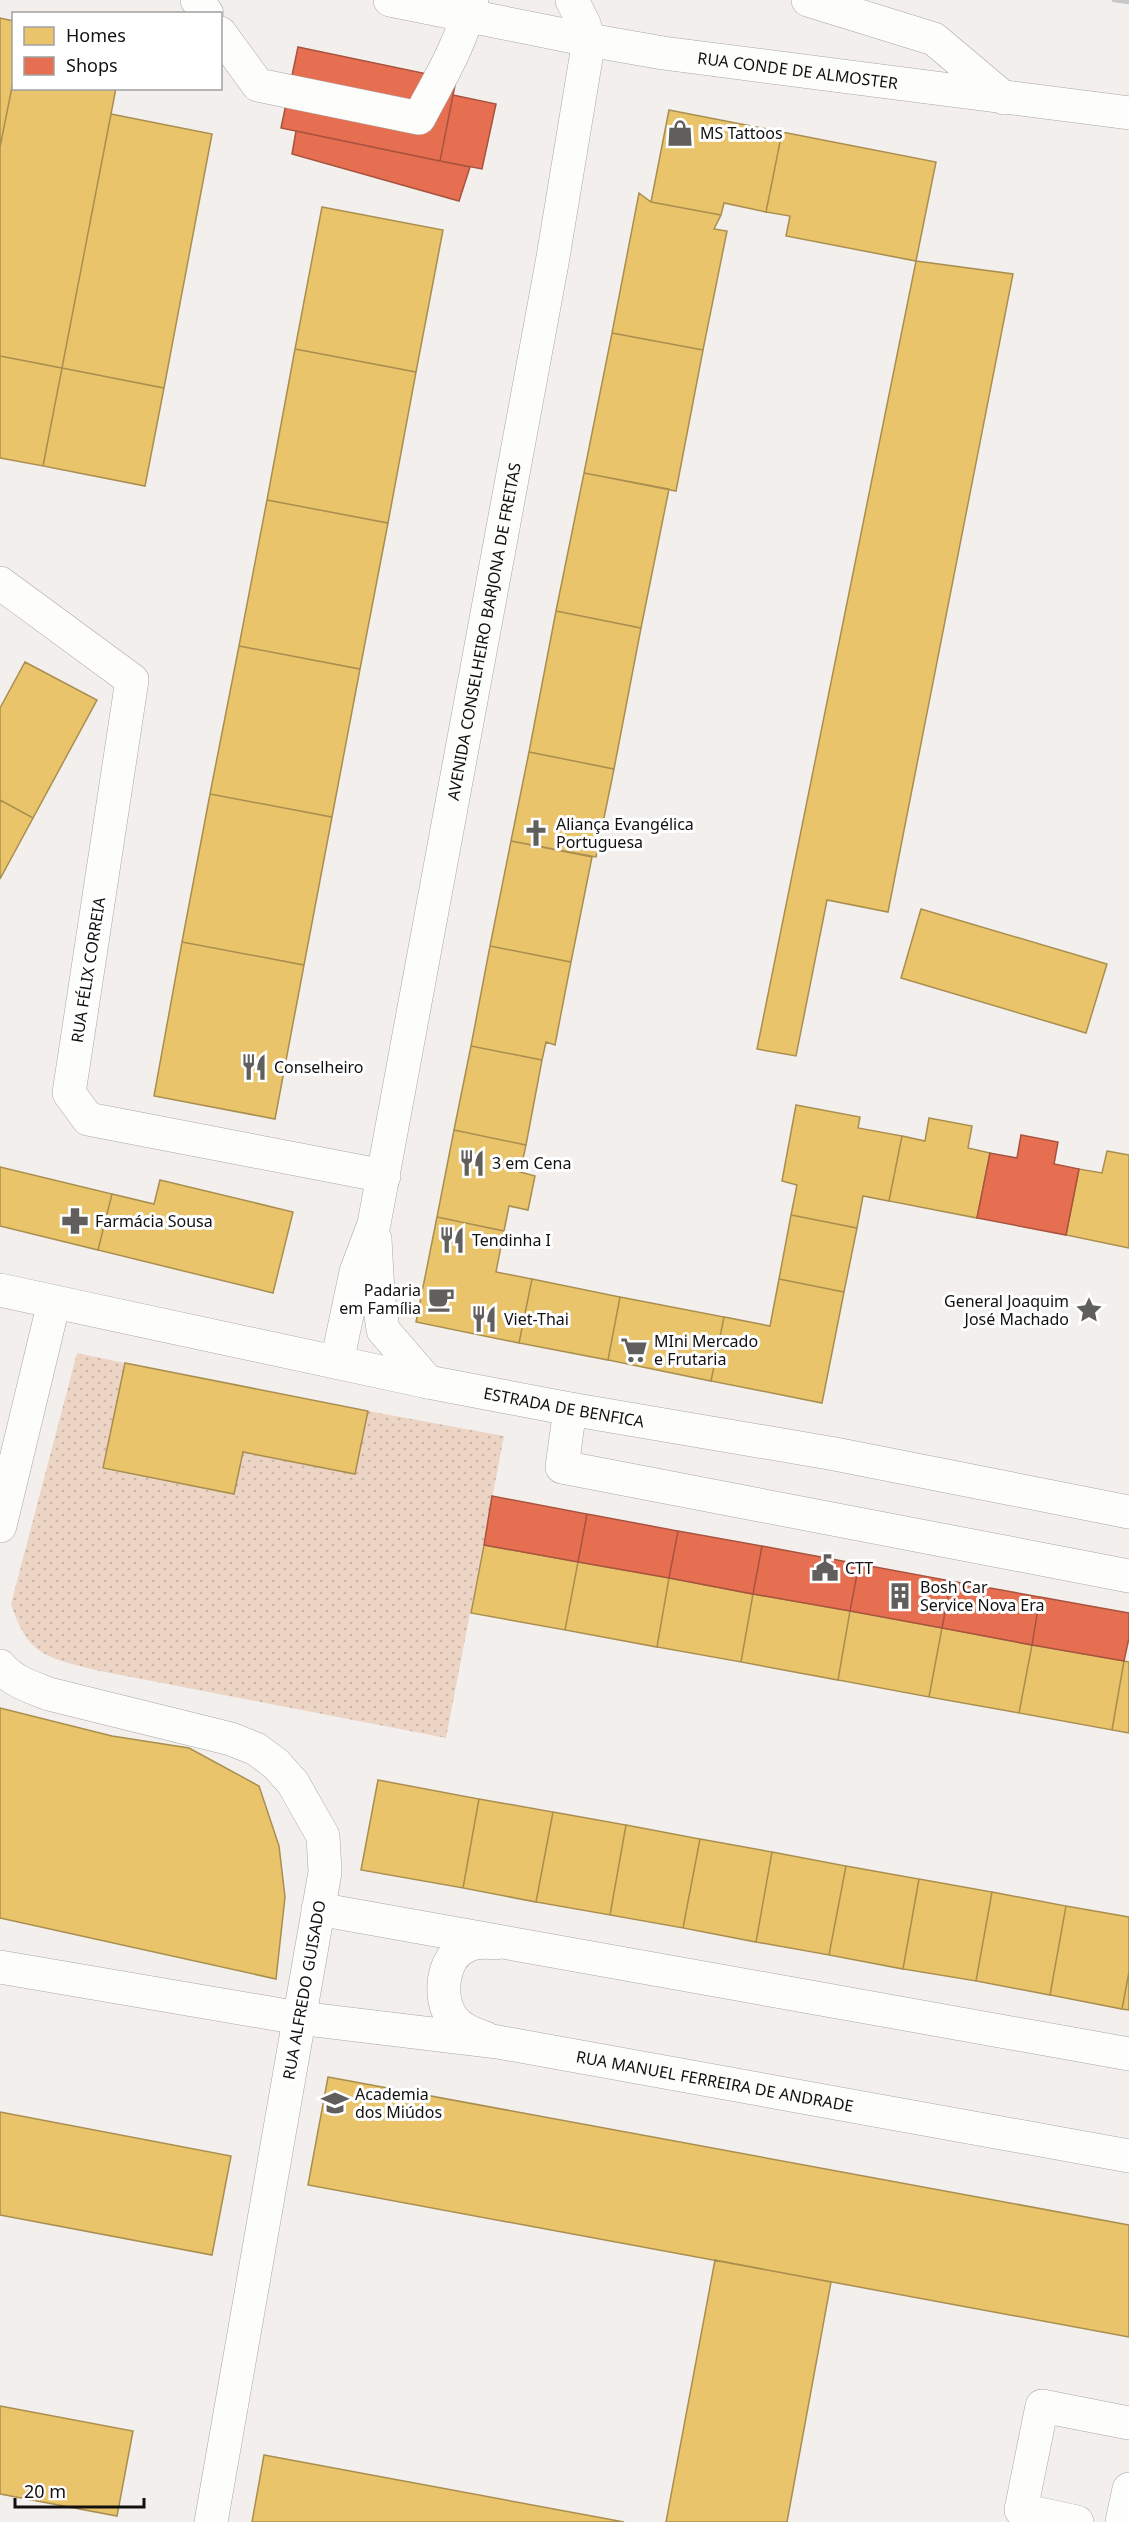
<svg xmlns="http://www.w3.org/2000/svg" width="1129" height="2522" font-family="'Noto Sans',sans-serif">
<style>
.green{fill:url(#green-dots)}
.homes{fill:#e9c46a;stroke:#a98e4f;stroke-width:1.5}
.shops{fill:#e76f51;stroke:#a7533e;stroke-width:1.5}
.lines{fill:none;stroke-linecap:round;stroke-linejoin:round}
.minor-casing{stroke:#a9a6a5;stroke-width:34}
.minor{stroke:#fdfdfc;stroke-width:33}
.rail{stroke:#c8c7c7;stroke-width:4.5}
.labels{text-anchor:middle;stroke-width:6;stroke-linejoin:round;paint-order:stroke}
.street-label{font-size:16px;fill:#131110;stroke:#fff}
.poi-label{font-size:16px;fill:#131110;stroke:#fff;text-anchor:start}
</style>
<defs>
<pattern id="green-dots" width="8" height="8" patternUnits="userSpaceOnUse" patternTransform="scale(1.5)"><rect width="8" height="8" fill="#edd5c5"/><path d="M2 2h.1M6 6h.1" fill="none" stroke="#cab6a8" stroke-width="1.8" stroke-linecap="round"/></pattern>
</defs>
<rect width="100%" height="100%" fill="#f2efed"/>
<path class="green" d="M77,1353L125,1363L104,1468L234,1494L243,1452L355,1474L368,1411L504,1436L446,1738L95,1670C46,1657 28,1656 11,1604Z"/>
<path class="homes" d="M0,18L14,21V77L0,147Z
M14,77V88H116L62,368L0,356V147Z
M669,110L782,132L766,212L724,203L721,215L651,202Z
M111,114L212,134L164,388L62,368Z
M782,132L936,162L916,261L786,236L790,216L766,212Z
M639,193L651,202L721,215L714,229L727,231L703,350L612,333Z
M322,207L443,230L416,372L295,349Z
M916,261L1013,274L888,912L827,900L796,1056L757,1049Z
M612,333L703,350L676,491L584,473Z
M295,349L416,372L388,523L267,500Z
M0,356L62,368L43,466L0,458Z
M62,368L164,388L145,486L43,466Z
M584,473L669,489L641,628L556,611Z
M267,500L388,523L360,669L239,646Z
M556,611L641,628L614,769L529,752Z
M239,646L360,669L332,817L210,794Z
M25,662L97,700L33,818L0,800V708Z
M529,752L614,769L596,857L511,841Z
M210,794L332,817L304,965L182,942Z
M0,800L33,818L0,879Z
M511,841L592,857L571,962L490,946Z
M921,909L1107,964L1086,1033L901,978Z
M182,942L304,965L275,1119L154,1096Z
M490,946L571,962L555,1045L546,1042L542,1060L471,1046Z
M471,1046L542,1060L526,1145L454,1130Z
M796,1105L860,1117L858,1128L902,1136L889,1201L863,1196L857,1228L791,1215L797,1185L782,1181Z
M929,1118L972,1126L968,1148L990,1153L977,1218L889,1201L902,1136L925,1141Z
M454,1130L526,1145L520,1172L535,1176L528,1210L509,1206L504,1231L437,1217Z
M1107,1151L1129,1155V1248L1066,1235L1079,1169L1102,1173Z
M0,1167L112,1194L98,1250L0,1226Z
M160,1180L293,1212L273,1293L98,1250L112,1194L154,1204Z
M791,1215L857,1228L844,1292L779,1279Z
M437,1217L504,1231L496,1272L532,1279L519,1343L416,1322Z
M532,1279L620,1297L608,1360L519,1343Z
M779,1279L844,1292L822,1403L711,1381L724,1317L770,1326Z
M620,1297L724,1317L711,1381L608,1360Z
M125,1363L368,1411L355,1474L243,1452L234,1494L103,1468Z
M484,1545L578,1562L565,1630L471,1613Z
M578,1562L669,1578L657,1647L565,1630Z
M669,1578L753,1594L741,1662L657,1647Z
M753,1594L850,1611L838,1680L741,1662Z
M850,1611L942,1628L929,1697L838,1680Z
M942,1628L1032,1645L1019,1713L929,1697Z
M1032,1645L1124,1661L1112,1730L1019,1713Z
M1124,1661L1129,1662V1733L1112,1730Z
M0,1708L112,1736L189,1748L259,1786L279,1846L285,1897L276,1979L0,1918Z
M378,1780L479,1799L463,1888L361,1870Z
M479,1799L553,1812L536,1902L463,1888Z
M553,1812L626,1825L610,1915L536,1902Z
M626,1825L700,1839L683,1928L610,1915Z
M700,1839L772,1852L756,1942L683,1928Z
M772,1852L846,1866L829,1955L756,1942Z
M846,1866L919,1879L903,1969L829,1955Z
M919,1879L992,1892L976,1981L903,1969Z
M992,1892L1066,1906L1050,1995L976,1981Z
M1066,1906L1129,1917V1972L1122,2009L1050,1995Z
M1129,1972V2010L1122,2009Z
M328,2077L1129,2225V2337L308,2185Z
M0,2112L231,2156L212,2255L0,2215Z
M715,2260L831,2282L787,2522H666Z
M0,2406L133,2431L117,2516L0,2494Z
M264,2455L624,2522H252Z"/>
<path class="shops" d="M298,47L456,80L440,161L281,128Z
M453,95L496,104L482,169L440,161Z
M296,131L440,161L470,167L459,201L292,154Z
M1021,1135L1058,1142L1054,1164L1079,1169L1066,1235L977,1218L990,1153L1017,1158Z
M492,1496L587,1514L578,1562L484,1545Z
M587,1514L678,1531L669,1578L578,1562Z
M678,1531L762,1546L753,1594L669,1578Z
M762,1546L859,1564L850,1611L753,1594Z
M859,1564L951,1581L942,1628L850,1611Z
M951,1581L1040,1597L1032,1645L942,1628Z
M1040,1597L1129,1613V1638L1124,1661L1032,1645Z"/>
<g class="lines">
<defs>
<g id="minor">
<path d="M197,0L207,14"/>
<path id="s1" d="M390,0L589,40L663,53L1129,113"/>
<path d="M808,0L934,39L1004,98"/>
<path d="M220,33L258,85L419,118C439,80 462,42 472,0"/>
<path d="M0,583L132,680L69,1093L88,1119L384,1176"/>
<path d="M375,1239L378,1293L383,1330L428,1382"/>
<path id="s2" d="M0,1290L428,1382L570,1409L835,1454L1129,1512"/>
<path id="s3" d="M337,1362L356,1272L374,1224L552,263L589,40L584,24L572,0"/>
<path d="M570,1409L562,1467L1129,1576"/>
<path d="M0,1526L54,1302"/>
<path d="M0,1666C12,1681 31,1687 49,1694L231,1739L256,1749L276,1764L293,1783L323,1836L325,1872L211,2522"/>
<path d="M318,1909L1129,2054"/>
<path id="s4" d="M0,1967L299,2018L498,2042L1129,2156"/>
<path d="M485,2038C473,2034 460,2029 453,2019C437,1999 442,1956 467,1946C475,1942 487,1942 495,1943"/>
<path d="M1077,2522L1021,2510L1042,2406L1129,2423"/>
<path d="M1122,2522L1129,2489"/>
</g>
</defs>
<use href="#minor" class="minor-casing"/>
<use href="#minor" class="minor"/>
<path class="rail" d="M1114,0L1129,2"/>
</g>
<defs>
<symbol id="shop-bare" viewBox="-9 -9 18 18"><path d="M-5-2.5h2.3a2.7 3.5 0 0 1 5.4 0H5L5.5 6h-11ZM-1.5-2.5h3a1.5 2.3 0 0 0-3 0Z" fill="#615f5d" stroke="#fff" stroke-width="2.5" paint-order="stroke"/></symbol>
<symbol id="church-bare" viewBox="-9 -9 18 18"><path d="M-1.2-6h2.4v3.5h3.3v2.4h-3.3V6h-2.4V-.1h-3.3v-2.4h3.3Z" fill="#615f5d" stroke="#fff" stroke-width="2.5" paint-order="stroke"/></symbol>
<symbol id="restaurant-bare" viewBox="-9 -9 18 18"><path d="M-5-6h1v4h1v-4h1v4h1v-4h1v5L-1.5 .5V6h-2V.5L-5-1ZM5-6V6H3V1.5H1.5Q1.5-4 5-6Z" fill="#615f5d" stroke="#fff" stroke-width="2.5" paint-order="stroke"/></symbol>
<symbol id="pharmacy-bare" viewBox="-9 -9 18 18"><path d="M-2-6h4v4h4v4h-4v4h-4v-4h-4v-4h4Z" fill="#615f5d" stroke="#fff" stroke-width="2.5" paint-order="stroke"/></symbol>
<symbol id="cafe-bare" viewBox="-9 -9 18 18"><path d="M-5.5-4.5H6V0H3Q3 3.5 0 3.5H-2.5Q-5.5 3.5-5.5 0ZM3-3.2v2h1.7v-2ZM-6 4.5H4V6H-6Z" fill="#615f5d" stroke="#fff" stroke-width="2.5" paint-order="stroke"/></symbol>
<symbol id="sight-bare" viewBox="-9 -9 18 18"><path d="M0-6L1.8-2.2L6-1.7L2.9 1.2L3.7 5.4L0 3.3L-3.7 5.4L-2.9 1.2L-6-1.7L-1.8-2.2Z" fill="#615f5d" stroke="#fff" stroke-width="2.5" paint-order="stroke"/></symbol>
<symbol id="supermarket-bare" viewBox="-9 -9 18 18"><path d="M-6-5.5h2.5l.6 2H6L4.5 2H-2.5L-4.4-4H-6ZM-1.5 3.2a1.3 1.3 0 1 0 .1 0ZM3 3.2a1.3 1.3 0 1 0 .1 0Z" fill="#615f5d" stroke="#fff" stroke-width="2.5" paint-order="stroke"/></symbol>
<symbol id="civic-bare" viewBox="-9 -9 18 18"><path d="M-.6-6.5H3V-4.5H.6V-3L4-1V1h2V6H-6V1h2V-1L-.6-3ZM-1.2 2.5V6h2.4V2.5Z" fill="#615f5d" stroke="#fff" stroke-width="2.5" paint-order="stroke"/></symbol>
<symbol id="building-bare" viewBox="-9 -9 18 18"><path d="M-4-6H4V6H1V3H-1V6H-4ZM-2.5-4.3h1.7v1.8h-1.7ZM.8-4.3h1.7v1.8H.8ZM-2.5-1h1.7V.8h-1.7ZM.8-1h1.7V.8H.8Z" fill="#615f5d" stroke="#fff" stroke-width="2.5" paint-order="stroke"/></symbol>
<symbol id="school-bare" viewBox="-9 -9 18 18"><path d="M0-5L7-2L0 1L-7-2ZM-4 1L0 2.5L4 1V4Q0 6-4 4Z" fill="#615f5d" stroke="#fff" stroke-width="2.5" paint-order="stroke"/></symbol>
</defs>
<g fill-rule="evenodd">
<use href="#shop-bare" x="661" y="114" width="38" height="38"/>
<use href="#church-bare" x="517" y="814" width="38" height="38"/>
<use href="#restaurant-bare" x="235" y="1048" width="38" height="38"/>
<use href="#restaurant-bare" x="453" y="1144" width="38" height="38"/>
<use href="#pharmacy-bare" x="56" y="1202" width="38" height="38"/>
<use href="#restaurant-bare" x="433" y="1221" width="38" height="38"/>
<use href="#cafe-bare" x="422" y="1280" width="38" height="38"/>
<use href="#sight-bare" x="1070" y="1291" width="38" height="38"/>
<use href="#restaurant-bare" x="465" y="1300" width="38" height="38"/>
<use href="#supermarket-bare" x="615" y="1331" width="38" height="38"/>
<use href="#civic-bare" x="806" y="1549" width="38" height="38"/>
<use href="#building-bare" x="881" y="1577" width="38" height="38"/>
<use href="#school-bare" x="316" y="2084" width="38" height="38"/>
</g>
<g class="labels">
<g class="street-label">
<text dy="6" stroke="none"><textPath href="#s1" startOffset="414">RUA CONDE DE ALMOSTER</textPath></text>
<text dy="6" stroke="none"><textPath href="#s3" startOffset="746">AVENIDA CONSELHEIRO BARJONA DE FREITAS</textPath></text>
<text transform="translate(88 970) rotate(-81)" y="6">RUA FÉLIX CORREIA</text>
<text dy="6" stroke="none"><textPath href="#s2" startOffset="576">ESTRADA DE BENFICA</textPath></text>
<text transform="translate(304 1990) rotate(-80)" y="6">RUA ALFREDO GUISADO</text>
<text dy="6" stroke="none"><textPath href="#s4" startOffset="724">RUA MANUEL FERREIRA DE ANDRADE</textPath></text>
</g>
<g class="poi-label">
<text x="700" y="139">MS Tattoos</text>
<text x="556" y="830">Aliança Evangélica<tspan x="556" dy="18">Portuguesa</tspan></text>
<text x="274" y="1073">Conselheiro</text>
<text x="492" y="1169">3 em Cena</text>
<text x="95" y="1227">Farmácia Sousa</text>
<text x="472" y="1246">Tendinha I</text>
<text x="421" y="1296" text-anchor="end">Padaria<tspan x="421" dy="18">em Família</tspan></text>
<text x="1069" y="1307" text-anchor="end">General Joaquim<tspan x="1069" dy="18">José Machado</tspan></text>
<text x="504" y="1325">Viet-Thai</text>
<text x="654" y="1347">MIni Mercado<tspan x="654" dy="18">e Frutaria</tspan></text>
<text x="845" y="1574">CTT</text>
<text x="920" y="1593">Bosh Car<tspan x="920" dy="18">Service Nova Era</tspan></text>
<text x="355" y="2100">Academia<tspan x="355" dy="18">dos Miúdos</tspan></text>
</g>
</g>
<rect x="12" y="12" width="210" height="78" fill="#ffffff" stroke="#a1a09f" stroke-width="1.5"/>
<rect x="24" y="27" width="30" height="18" fill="#e9c46a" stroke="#a1a09f" stroke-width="1.5"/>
<text x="66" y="42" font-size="18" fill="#131110">Homes</text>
<rect x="24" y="57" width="30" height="18" fill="#e76f51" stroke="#a1a09f" stroke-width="1.5"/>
<text x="66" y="72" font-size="18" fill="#131110">Shops</text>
<path d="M15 2498v9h129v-9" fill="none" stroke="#131110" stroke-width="3"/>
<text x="24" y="2498" font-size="18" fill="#131110" stroke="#ffffff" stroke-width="4.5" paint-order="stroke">20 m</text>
</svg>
